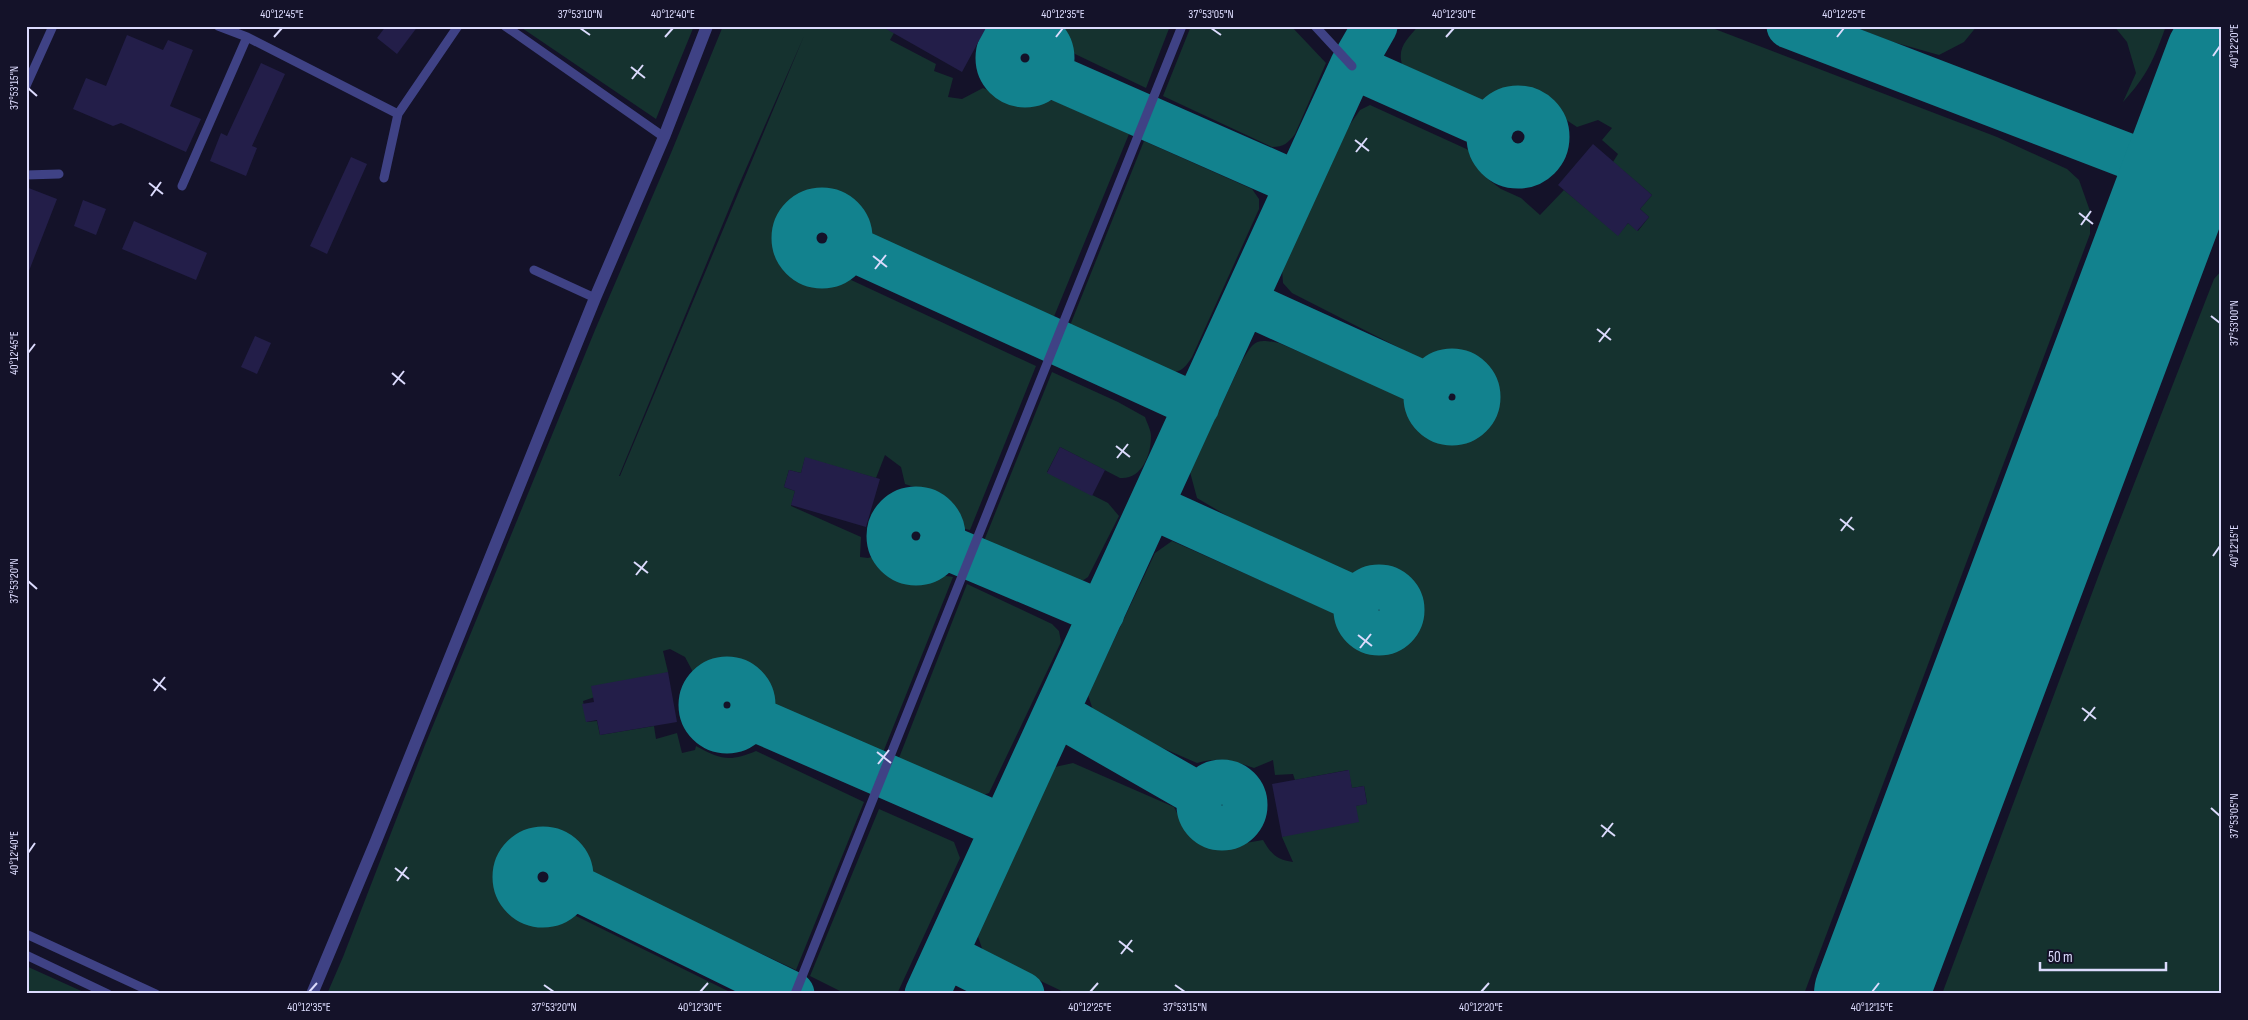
<svg xmlns="http://www.w3.org/2000/svg" width="2248" height="1020" font-family="'Sofia Sans Condensed',sans-serif">
<style>
.green{fill:#15322f;fill-rule:evenodd}
.lines{fill:none;stroke-linecap:round;stroke-linejoin:round}
.taxiway{stroke:#12828e;stroke-width:45}
.runway{stroke:#12828e;stroke-width:114}
.building{fill:#231e49}
.service{stroke:#3f4285;stroke-width:9}
.minor{stroke:#3f4285;stroke-width:12}
.ticks{fill:none;stroke:#dcdbfd;stroke-width:2}
.neatline{fill:none;stroke:#dcdbfd;stroke-width:2}
.ticks-label{font-size:12px;text-anchor:middle;fill:#dcdbfd}
</style>
<rect width="100%" height="100%" fill="#141229"/>
<path class="green" d="M519,26H694L656,119Z
M723,26H898L890,40L936,64L934,71L953,78L948,97L962,99L983,88L1011,100L1032,104L1053,100L1129,134L1053,319L863,233C850,200 814,185 791,217L785,215L780,230L786,234C785,239 782,245 782,250C783,253 786,257 788,260C800,283 826,279 846,271L849,279L1036,366L970,530L957,527L956,512L932,493L905,484L901,467L885,455L876,478L805,458L801,473L789,470L784,487L795,491L791,506L861,537L860,557L868,558L875,556C886,572 902,586 923,581C937,578 938,574 953,577L882,755L776,706L761,678L748,671L720,668L693,672L685,657L670,649L663,651L668,672L583,701L587,722L597,721L600,735L654,726L656,739L677,733L682,753L695,750L696,746C721,760 730,762 756,751L864,802L796,970L584,871C581,864 577,855 572,850C554,833 528,842 513,856L508,854L503,870L508,874C506,878 504,882 504,886C502,902 525,918 539,918C550,919 560,912 569,907L575,910L574,915L734,994H327L343,957L425,745L595,330L671,153ZM804,36L620,476H619L738,187Z
M1059,26H1170L1146,88L1075,54Z
M1191,26H1291L1326,63L1295,134C1288,143 1284,147 1272,147L1163,96Z
M1418,26H1707L1997,137L2067,169L2079,180L2090,211V234L1804,994H1068L984,954L976,931L1055,767L1073,763L1174,807L1185,829L1194,838L1207,845L1228,846L1263,840C1271,854 1277,860 1293,862L1282,837L1356,806L1367,803L1364,786L1352,788L1348,770L1295,780L1293,774L1275,775L1273,760L1254,768C1231,760 1220,757 1197,763L1096,719L1088,695L1155,553L1172,541L1338,615C1340,623 1343,627 1347,633C1364,659 1389,653 1408,632L1413,633L1420,618L1415,615L1418,599C1403,570 1384,565 1356,579L1234,520L1197,498L1190,472L1242,361C1254,341 1255,338 1279,343L1412,401C1428,435 1452,450 1483,420L1488,422L1496,406L1490,403V385L1484,372L1472,361L1452,356L1429,363L1292,293L1283,283L1282,269L1342,136L1360,110L1370,105L1473,152L1489,180L1501,189L1521,198L1540,215L1564,190L1618,235L1628,223L1638,231L1649,217L1640,209L1652,195L1613,162L1618,154L1602,140L1612,128L1598,120L1577,127L1542,104L1517,100L1496,108L1402,64C1397,47 1408,39 1418,26Z
M1852,26H1977L1964,42L1939,55L1893,42Z
M2114,26H2166C2154,59 2147,76 2123,102L2136,73L2127,42Z
M1144,141L1252,189L1259,199V209L1192,357C1184,370 1179,373 1164,373L1069,328Z
M2222,270V994H1942L2104,561L2214,279Z
M1052,372L1118,402L1145,417C1147,423 1151,430 1151,436C1151,456 1141,480 1120,478L1060,447L1047,472L1108,503L1119,516L1088,577L1079,583L1068,580L984,541Z
M967,584L1052,624L1059,631L1061,642L989,793L972,799L897,763Z
M879,809L954,842L960,858L897,994H846L810,976Z
M26,966L88,994H26Z"/>
<g class="lines">
<path class="taxiway" d="M1789,26L2222,192
M998 58a27 27 0 1 1 54 0a27 27 0 1 1-54 0Z
M1352,66L1491,128
M1048,74L1298,184
M1489 137a29 29 0 1 1 58 0a29 29 0 1 1-58 0Z
M794 238a28 28 0 1 1 56 0a28 28 0 1 1-56 0Z
M848,247L1197,406
M1244,302L1429,386
M1426 397a26 26 0 1 1 52 0a26 26 0 1 1-52 0Z
M1151,506L1358,600
M889 536a27 27 0 1 1 54 0a27 27 0 1 1-54 0Z
M941,545L1102,613
M1356 610a23 23 0 1 1 46 0a23 23 0 1 1-46 0Z
M701 705a26 26 0 1 1 52 0a26 26 0 1 1-52 0Z
M1056,713L1201,796
M750,717L1003,827
M1199 805a23 23 0 1 1 46 0a23 23 0 1 1-46 0Z
M515 877a28 28 0 1 1 56 0a28 28 0 1 1-56 0Z
M570,885L792,994
M945,955L1022,994
M927,994L1352,66L1375,26"/>
<path class="runway" d="M1871,994L2222,59"/>
</g>
<path class="building" d="M386,26H418L397,54L377,38Z
M881,26H987L962,72Z
M127,35L163,50L168,40L193,50L170,106L201,119L186,152L121,123L113,126L73,109L86,78L106,86Z
M261,63L285,74L252,146L257,148L246,176L210,161L221,133L227,136Z
M1593,144L1652,195L1640,209L1649,217L1637,231L1628,223L1618,236L1558,185Z
M351,157L367,164L327,254L310,246Z
M26,187L57,199L27,276H26Z
M83,200L106,209L96,235L74,226Z
M134,221L207,253L196,280L122,249Z
M255,336L271,343L257,374L241,367Z
M1060,447L1105,470L1092,496L1047,473Z
M805,457L880,479L866,527L791,505L795,491L784,487L789,470L801,473Z
M668,672L677,722L600,735L597,720L586,722L582,704L594,702L591,686Z
M1349,770L1352,788L1364,786L1367,804L1356,806L1359,822L1282,837L1272,784Z"/>
<g class="lines">
<path class="service" d="M218,26L247,37L398,114
M505,26L664,137
M1315,26L1352,66
M26,86L53,26
M26,175L59,174
M384,178L398,114L458,26
M182,186L247,37
M534,270L595,298
M26,934L156,994
M26,955L108,994
M795,994L1182,26"/>
<path class="minor" d="M312,994L376,841L595,298L664,137L707,26"/>
</g>
<path class="ticks" d="M580,28L590,35M1211,28L1221,35M274,37L282,28M665,37L673,28M1056,37L1063,28M1446,37L1454,28M1837,37L1844,28M2213,56L2220,46M631,67L645,78M632,79L643,65M28,88L37,96M1355,140L1369,151M1356,152L1367,138M149,183L163,194M151,196L161,182M2079,213L2093,224M2081,225L2091,211M873,256L887,267M875,269L886,255M2211,316L2220,323M1597,329L1611,340M1599,342L1610,328M28,353L35,344M392,373L405,384M393,385L404,371M1116,446L1130,457M1117,458L1128,444M1840,519L1854,530M1841,531L1852,517M2213,556L2220,546M634,562L648,573M636,575L647,561M28,581L37,589M1358,635L1372,646M1360,648L1371,634M153,679L166,690M154,691L165,677M2082,708L2096,719M2084,721L2095,707M877,752L891,763M878,764L889,750M2211,808L2220,816M1601,825L1615,836M1602,837L1613,823M28,853L35,843M395,868L409,879M397,881L407,867M1119,941L1133,952M1121,954L1132,940M544,985L554,992M1175,985L1185,992M309,992L317,983M700,992L708,983M1090,992L1098,983M1481,992L1489,983M1872,992L1879,983"/>
<rect width="2248" height="1020" fill="none" stroke="#141229" stroke-width="55"/>
<path d="M2040 962v8h126v-8" fill="none" stroke="#dcdbfd" stroke-width="2.5"/>
<text x="2048" y="962" font-size="15" fill="#dcdbfd" stroke="#141229" stroke-width="4" paint-order="stroke">50 m</text>
<rect x="28" y="28" width="2192" height="964" class="neatline"/>
<g class="ticks-label">
<text x="282" y="18">40°12'45"E</text>
<text x="580" y="18">37°53'10"N</text>
<text x="673" y="18">40°12'40"E</text>
<text x="1063" y="18">40°12'35"E</text>
<text x="1211" y="18">37°53'05"N</text>
<text x="1454" y="18">40°12'30"E</text>
<text x="1844" y="18">40°12'25"E</text>
<text transform="translate(2234 46) rotate(-90)" y="4">40°12'20"E</text>
<text transform="translate(14 88) rotate(-90)" y="4">37°53'15"N</text>
<text transform="translate(2234 323) rotate(-90)" y="4">37°53'00"N</text>
<text transform="translate(14 353) rotate(-90)" y="4">40°12'45"E</text>
<text transform="translate(2234 546) rotate(-90)" y="4">40°12'15"E</text>
<text transform="translate(14 581) rotate(-90)" y="4">37°53'20"N</text>
<text transform="translate(2234 816) rotate(-90)" y="4">37°53'05"N</text>
<text transform="translate(14 853) rotate(-90)" y="4">40°12'40"E</text>
<text x="309" y="1011">40°12'35"E</text>
<text x="554" y="1011">37°53'20"N</text>
<text x="700" y="1011">40°12'30"E</text>
<text x="1090" y="1011">40°12'25"E</text>
<text x="1185" y="1011">37°53'15"N</text>
<text x="1481" y="1011">40°12'20"E</text>
<text x="1872" y="1011">40°12'15"E</text>
</g>
</svg>
